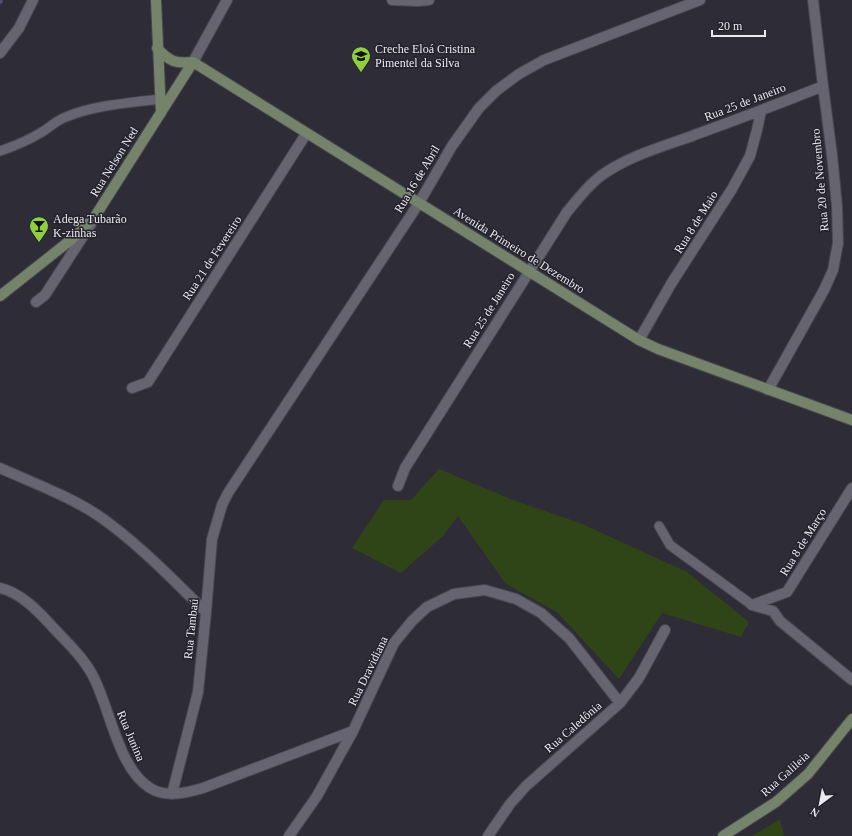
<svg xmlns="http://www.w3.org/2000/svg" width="852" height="836" font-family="Georgia,serif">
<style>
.green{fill:#304517}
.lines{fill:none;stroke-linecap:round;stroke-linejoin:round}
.stream{stroke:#554c6e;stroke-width:5.5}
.lane-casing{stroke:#484751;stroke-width:11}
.street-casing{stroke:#484751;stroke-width:12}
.secondary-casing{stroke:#484751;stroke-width:12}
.lane{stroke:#656470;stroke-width:9}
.street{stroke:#656470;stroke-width:10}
.secondary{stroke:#74836a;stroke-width:10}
.labels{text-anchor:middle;stroke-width:3;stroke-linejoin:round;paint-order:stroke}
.poi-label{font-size:12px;fill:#ebeaf2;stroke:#23222d;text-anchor:start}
.street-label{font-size:12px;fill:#ebeaf2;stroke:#23222d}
</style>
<rect width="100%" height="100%" fill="#2d2c37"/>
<path class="green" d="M439,469L513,500L580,523L687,572L749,622L741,637L662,613L619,679L558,613L505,583L458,516L443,536L401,573L352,548L384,500H411Z
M780,819L784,836H752Z"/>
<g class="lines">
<path class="stream" d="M0,1V0"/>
<defs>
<path id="lane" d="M0,151C15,146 29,140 42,132C50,127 57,120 66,117C94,105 129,103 160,99
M659,526L670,545L752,605"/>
<path id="street" d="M392,0L418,1L429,0
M0,53L19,28L33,0
M193,62L227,0
M36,302L45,295L91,224
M639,340L671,284L732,189L750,156L757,130L761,111
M132,388L148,382L306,134
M768,390L824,290L833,270L838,243L837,206L832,155L823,86L813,0
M0,468C33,483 69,496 99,516C139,544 172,579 206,612
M398,486L405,468L567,212C578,199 588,185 602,175C629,156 661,147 692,136C735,120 779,104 823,86
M0,588C19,592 36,609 49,623C64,640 82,655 93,676C110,708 118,768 150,788C166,798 186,793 203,788L353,731
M752,605L787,592L852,488
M752,605L773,611L780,621L852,680
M172,794L198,692L206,612L212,539L222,505L228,493L419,203L452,146L479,108L496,91L519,74L544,60L700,0
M289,836L317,796L353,731L394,643L412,621L427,607L454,594L485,590L516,599L541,613L569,638L620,703
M488,836L510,804L526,786L620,703L639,678L665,630"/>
<path id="secondary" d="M156,0L161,113
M157,48C169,61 175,64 193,62
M193,62L639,340L658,349L852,420
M0,296L72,239L94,218L193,62
M723,836L776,802L808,774L852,719"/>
</defs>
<use href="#lane" class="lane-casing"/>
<use href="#street" class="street-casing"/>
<use href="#secondary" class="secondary-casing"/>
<use href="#lane" class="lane"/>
<use href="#street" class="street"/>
<use href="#secondary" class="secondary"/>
</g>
<defs>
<symbol id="school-pin" viewBox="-11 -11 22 30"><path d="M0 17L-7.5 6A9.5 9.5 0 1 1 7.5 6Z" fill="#90cd40" stroke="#23222d"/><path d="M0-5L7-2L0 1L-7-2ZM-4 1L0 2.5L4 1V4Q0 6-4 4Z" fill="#111"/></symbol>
<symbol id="bar-pin" viewBox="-11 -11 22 30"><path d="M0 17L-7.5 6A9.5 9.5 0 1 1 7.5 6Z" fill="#90cd40" stroke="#23222d"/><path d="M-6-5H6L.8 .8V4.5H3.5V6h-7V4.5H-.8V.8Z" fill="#111"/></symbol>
</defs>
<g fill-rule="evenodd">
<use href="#school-pin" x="350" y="45" width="22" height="30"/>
<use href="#bar-pin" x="28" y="215" width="22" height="30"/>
</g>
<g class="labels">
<g class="poi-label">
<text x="375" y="53">Creche Eloá Cristina<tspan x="375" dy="14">Pimentel da Silva</tspan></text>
<text x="53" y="223">Adega Tubarão<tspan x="53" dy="14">K-zinhas</tspan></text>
</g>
<g class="street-label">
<text transform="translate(745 102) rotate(-21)" y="4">Rua 25 de Janeiro</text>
<text transform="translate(114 162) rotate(-58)" y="4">Rua Nelson Ned</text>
<text transform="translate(417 179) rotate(-59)" y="4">Rua 16 de Abril</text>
<text transform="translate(820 180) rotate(-95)" y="4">Rua 20 de Novembro</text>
<text transform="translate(696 222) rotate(-58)" y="4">Rua 8 de Maio</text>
<text transform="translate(519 250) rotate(32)" y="4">Avenida Primeiro de Dezembro</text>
<text transform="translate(212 258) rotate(-57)" y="4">Rua 21 de Fevereiro</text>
<text transform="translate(489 310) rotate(-58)" y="4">Rua 25 de Janeiro</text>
<text transform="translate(803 542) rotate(-58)" y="4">Rua 8 de Março</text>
<text transform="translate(191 629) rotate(-84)" y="4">Rua Tambaú</text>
<text transform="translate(368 671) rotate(-64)" y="4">Rua Dravidiana</text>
<text transform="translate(573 727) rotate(-41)" y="4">Rua Caledônia</text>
<text transform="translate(131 736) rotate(67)" y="4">Rua Junina</text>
<text transform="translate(785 774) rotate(-42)" y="4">Rua Galileia</text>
</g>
</g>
<g transform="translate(820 804) rotate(212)" stroke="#23222d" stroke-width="3" paint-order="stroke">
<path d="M0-3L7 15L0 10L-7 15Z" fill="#ebeaf2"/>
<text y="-6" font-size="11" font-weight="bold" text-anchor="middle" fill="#ebeaf2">N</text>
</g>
<path d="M712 30v6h53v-6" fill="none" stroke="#ebeaf2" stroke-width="2"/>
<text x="718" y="30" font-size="12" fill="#ebeaf2" stroke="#23222d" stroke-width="3" paint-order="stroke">20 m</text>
</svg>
